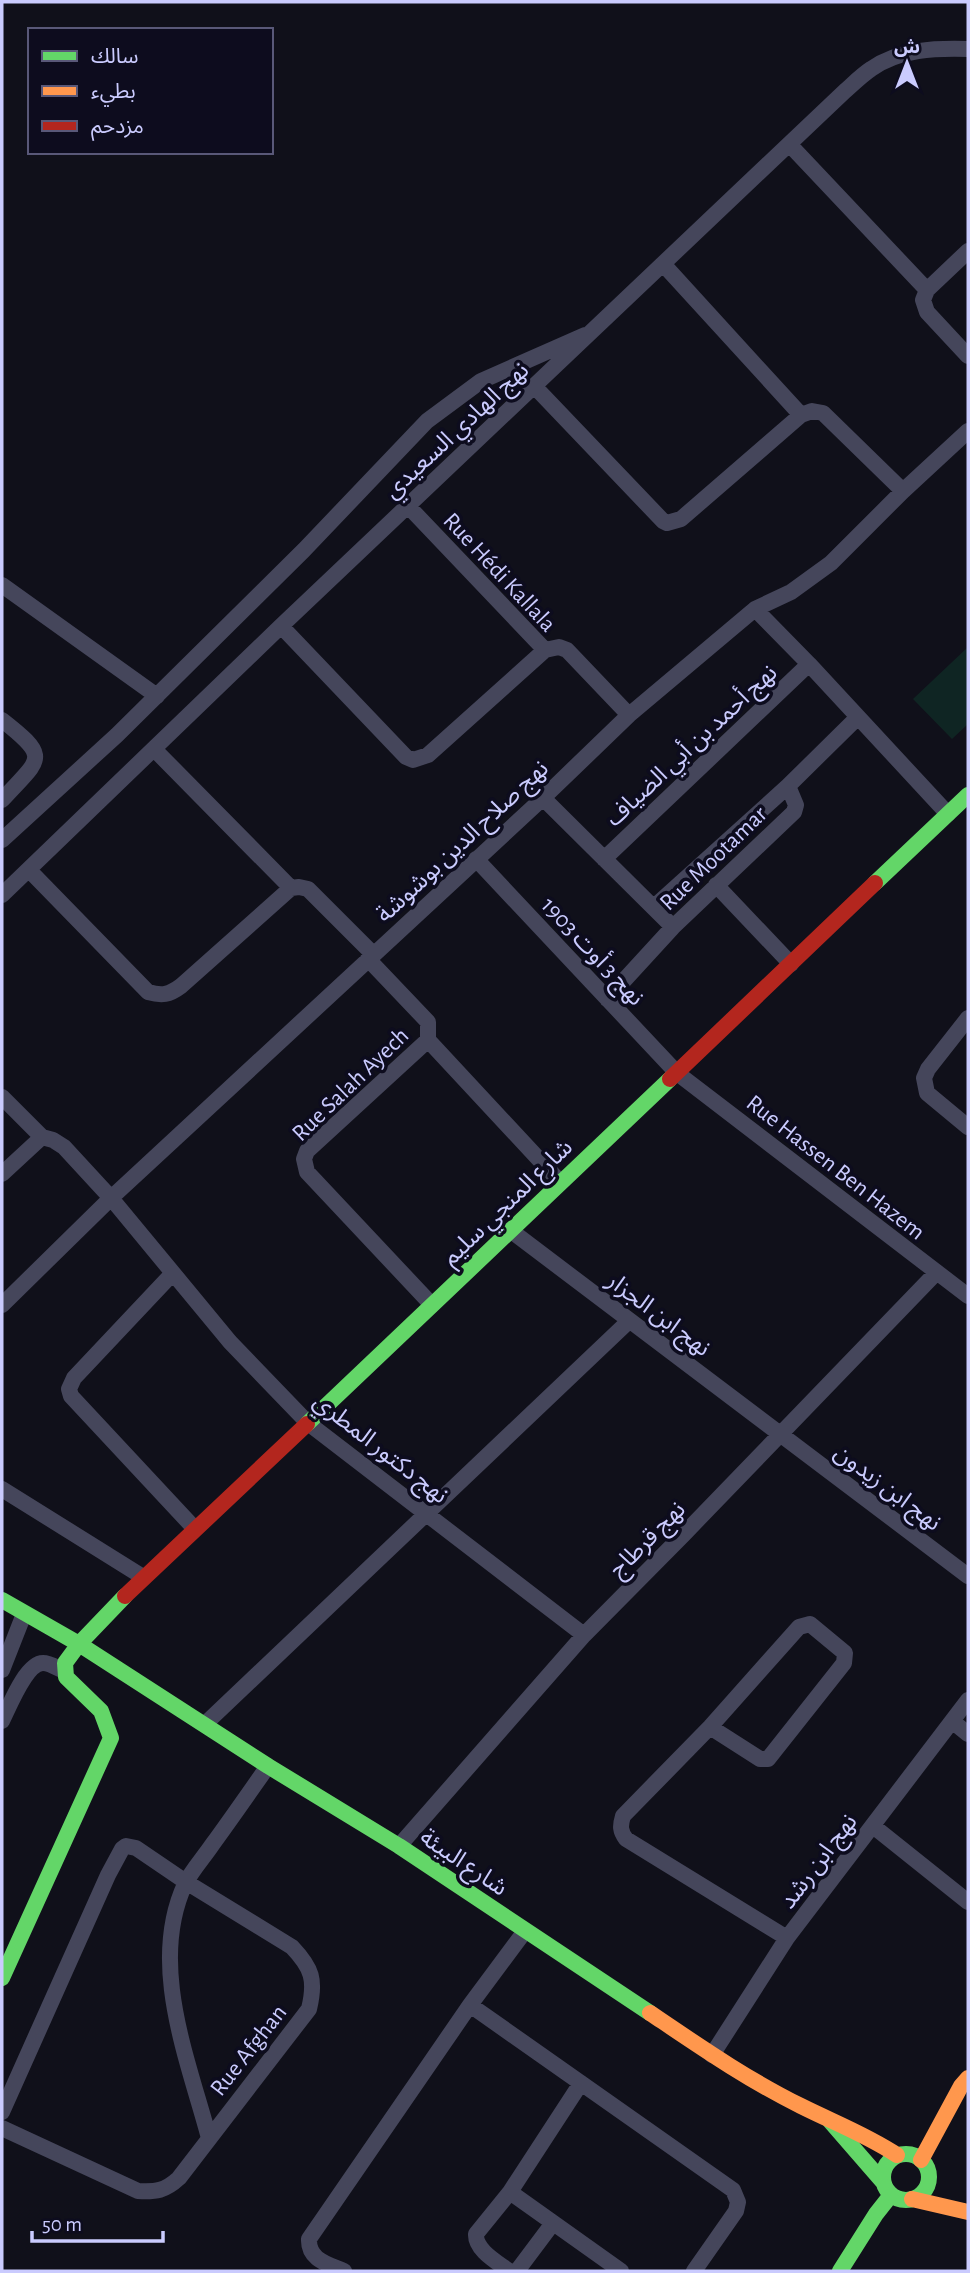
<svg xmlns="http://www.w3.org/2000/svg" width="970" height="2273" font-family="'Alegreya Sans','Noto Sans Arabic',sans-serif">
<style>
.green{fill:#0f2523}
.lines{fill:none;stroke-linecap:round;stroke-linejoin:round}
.street{stroke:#45465b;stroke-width:16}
.fast{stroke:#63d668;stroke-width:16}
.slow{stroke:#ff974d;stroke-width:16}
.jam{stroke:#b3261e;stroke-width:16}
.labels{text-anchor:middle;stroke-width:7;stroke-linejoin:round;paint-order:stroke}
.street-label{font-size:24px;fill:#cacbfe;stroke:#0d0c1e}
</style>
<rect width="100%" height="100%" fill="#10101a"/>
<path class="green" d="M968,647V724L952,739L913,699Z"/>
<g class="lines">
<path class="street" d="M790,145L927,290
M968,251L927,290L923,300L927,312L968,356
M535,387L663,521L667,523L681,519L801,415L664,265
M801,415L812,411L823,413L903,491
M2,585L157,696
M755,609L809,664L948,814
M281,626L406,757L413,760L428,755L545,650L408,506
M545,650L559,647L567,650L629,715
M2,720C52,759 40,758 2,800
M788,786L858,717
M543,798L673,927
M2,840L117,735L304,550L427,421L481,381L585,335
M476,859L677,1073L968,1296
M604,859L809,664
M29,870L148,992C162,996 169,995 181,986L291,888L154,749
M716,885L791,964
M291,888L299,887L308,889L373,954
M2,895L281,626L845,91C854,83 862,75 871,69C899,49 936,48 968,49
M368,959L428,1022V1040
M607,999L673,927L794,812L796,805L788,786L654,907
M968,1018L928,1069L924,1078L927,1093L968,1127
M2,1097L42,1137L53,1140L64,1147L111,1198L230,1342L308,1423L584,1635
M2,1174L42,1137
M510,1230L968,1576
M173,1273L74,1378L69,1389L71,1396L195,1529
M2,1305L111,1198L543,798L629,715L755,609L791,592L831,563L903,491L968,431
M432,1305L307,1172L304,1159L307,1151L428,1040L560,1182
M2,1489L143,1577
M2,1670L24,1614
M2,1721C9,1707 26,1663 43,1663C50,1663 57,1668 64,1671
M952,1721L968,1734
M205,1724L629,1321
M710,1727L760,1759H768L844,1663L845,1653L810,1624L799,1627L710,1727L623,1816C620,1826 620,1831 626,1839L787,1938
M873,1826L968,1902
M399,1846L584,1635L684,1534L936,1273
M470,2005L525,1931
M712,2055L787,1938L968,1700
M2,2112L108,1875L122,1849L126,1846L136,1848L186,1882L292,1947C312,1968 316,1980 309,2009L179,2178C165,2191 156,2192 138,2191L2,2128
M209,2138C188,2059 148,1964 185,1884C192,1870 204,1857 212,1845C231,1819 249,1793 268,1766
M510,2192L581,2083
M344,2271C328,2264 308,2260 309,2239L470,2005L733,2190L738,2202L736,2211L694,2271
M509,2271C497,2262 475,2250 476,2234L510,2192L621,2271
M517,2271L553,2223"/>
<path class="fast" d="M875,883L968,795
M307,1424L670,1079
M2,1600L79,1644L268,1766L399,1846L650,2013
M2,1978L111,1738L101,1711L66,1677L65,1663L79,1644L125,1596
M830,2121L883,2182
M883 2177a23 23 0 1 1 46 0a23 23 0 1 1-46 0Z
M840,2271L876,2214L891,2195"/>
<path class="slow" d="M650,2013C699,2046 748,2080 801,2106C835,2123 865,2134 897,2155
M921,2160L961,2086L968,2078
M912,2199L968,2212"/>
<path class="jam" d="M670,1079L875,883
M125,1596L307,1424"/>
</g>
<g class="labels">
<g class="street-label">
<text transform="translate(456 430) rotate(-43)" y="8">نهج الهادي السعيدي</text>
<text transform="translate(500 572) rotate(47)" y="8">Rue Hédi Kallala</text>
<text transform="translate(691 745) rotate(-43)" y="8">نهج أحمد بن أبي الضياف</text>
<text transform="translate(462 841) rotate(-43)" y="8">نهج صلاح الدين بوشوشة</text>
<text transform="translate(713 858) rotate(-44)" y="8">Rue Mootamar</text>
<text transform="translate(593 951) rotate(47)" y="8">نهج 3 أوت 1903</text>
<text transform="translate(350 1084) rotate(-44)" y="8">Rue Salah Ayech</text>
<text transform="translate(836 1167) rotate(38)" y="8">Rue Hassen Ben Hazem</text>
<text transform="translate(507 1202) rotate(-44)" y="8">شارع المنجي سليم</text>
<text transform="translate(659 1314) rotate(37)" y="8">نهج ابن الجزار</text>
<text transform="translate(381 1448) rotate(38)" y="8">نهج دكتور المطري</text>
<text transform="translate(888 1487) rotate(37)" y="8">نهج ابن زيدون</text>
<text transform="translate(647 1539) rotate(-45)" y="8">نهج قرطاج</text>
<text transform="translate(818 1861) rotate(-53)" y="8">نهج ابن رشد</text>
<text transform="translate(464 1862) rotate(34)" y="8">شارع البيئة</text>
<text transform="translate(248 2050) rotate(-52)" y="8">Rue Afghan</text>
</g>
</g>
<rect width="970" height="2273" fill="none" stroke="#cacbfe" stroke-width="7"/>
<rect x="28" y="28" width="245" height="126" fill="#0d0c1e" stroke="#595878" stroke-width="2"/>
<rect x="42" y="51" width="35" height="10" fill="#63d668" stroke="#595878" stroke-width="2"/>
<text x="91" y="63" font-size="21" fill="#cacbfe">سالك</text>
<rect x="42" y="86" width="35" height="10" fill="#ff974d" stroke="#595878" stroke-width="2"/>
<text x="91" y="98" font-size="21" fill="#cacbfe">بطيء</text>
<rect x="42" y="121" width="35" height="10" fill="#b3261e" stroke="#595878" stroke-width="2"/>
<text x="91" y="133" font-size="21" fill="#cacbfe">مزدحم</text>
<g transform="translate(907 63)" stroke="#0d0c1e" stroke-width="5" paint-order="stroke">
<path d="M0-5L12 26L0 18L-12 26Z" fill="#cacbfe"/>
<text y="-10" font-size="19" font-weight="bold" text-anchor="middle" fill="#cacbfe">ش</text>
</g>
<path d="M32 2231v10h131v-10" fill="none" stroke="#cacbfe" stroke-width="3.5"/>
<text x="42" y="2231" font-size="21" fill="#cacbfe" stroke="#0d0c1e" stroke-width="5" paint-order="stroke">50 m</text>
</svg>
